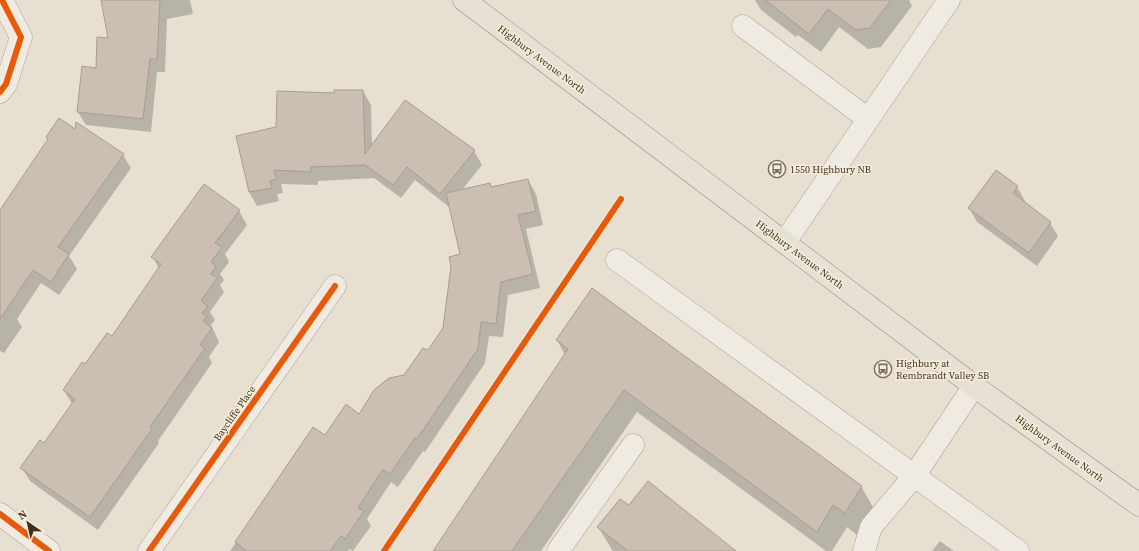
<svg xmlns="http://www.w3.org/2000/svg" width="1139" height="551" font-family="'Source Serif 4',serif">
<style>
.shadow{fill:#0003}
.building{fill:#cbbfb2;stroke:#a89c90}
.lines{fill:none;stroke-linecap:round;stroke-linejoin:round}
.minor-casing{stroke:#ada599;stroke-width:23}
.major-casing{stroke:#928b80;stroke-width:23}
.minor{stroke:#efebe3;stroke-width:22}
.major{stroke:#e6e1d4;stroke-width:22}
.cycleway-casing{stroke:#f7eed8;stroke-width:8}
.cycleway{stroke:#e8590c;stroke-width:6}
.labels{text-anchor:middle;stroke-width:3;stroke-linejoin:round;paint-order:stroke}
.street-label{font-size:10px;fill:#3d2e20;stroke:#f7eed8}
.poi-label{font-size:10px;fill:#3d2e20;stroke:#f7eed8;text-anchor:start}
</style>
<rect width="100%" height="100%" fill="#e7e0d1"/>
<path class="shadow" d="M102,0H190L193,14L167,19L165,72H157L151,132L86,125L78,112L110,39Z
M755,0H909L912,6L881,47L868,49L839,27L821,52L798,35L796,37L761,10Z
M363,91L371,105L372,147L406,101L474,151L482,165L462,190L489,184L492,188L528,180L536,194L543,225L526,229L540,288L508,295L503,337L489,336L485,363L425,452L423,451L398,487L391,482L367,519L371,526L353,551L349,549L348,551H230L314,428L326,436L360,415L405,376L428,352L444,328L462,255L450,206L449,207L415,180L401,198L374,178L318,181V185L281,184L283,193L277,194L279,201L257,206L249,192L237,137L277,128L335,94Z
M76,131L123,155L131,168L69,256L77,269L59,295L41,283L17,319L22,327L4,353L0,351V210L49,140Z
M1017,187L1025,201L1024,203L1050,223L1058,236L1037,266L977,222L969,208Z
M239,211L247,225L225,254L229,262L220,274L224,280L220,285L224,292L210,312L215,320L211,325L219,342L209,357L212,363L158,441L159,443L98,530L30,481L22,468L44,444L72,404L64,390L112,337L159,269L153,257Z
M557,340L861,486L874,509L858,536L847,527L832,551H826L637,412L541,551H435L565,355Z
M630,506L735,551H613L598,527Z
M940,541L954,551H932Z"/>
<path class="building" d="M101,0H160L157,59H150L143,119L77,112L82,66L96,68L97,37L108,38Z
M765,0H891L870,28L856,30L828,9L809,34Z
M334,90H363L365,154L405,100L475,150L440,194L407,167L393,185L365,165L311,167V172L274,170L276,179L270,181L272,188L249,192L236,136L276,127L277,91L334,93Z
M59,118L75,129L76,122L124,154L58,247L69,254L51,282L33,270L0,319V210L48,139L46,137Z
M996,170L1018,186L1013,193L1051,222L1029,253L968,208Z
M528,179L536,211L518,215L533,274L501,282L496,324L481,322L478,349L417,439L415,438L390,474L383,469L358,508L364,511L345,539L341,536L330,551H247L235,542L313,427L325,435L346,404L359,414L374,390L389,378L404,375L423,348L428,350L443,328L451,266L449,257L460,254L446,193L490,183L491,187Z
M204,184L240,210L215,243L222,247L211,262L216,266L211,274L217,278L201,301L208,306L202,313L207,316L203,321L212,328L200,345L205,348L150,427L152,429L90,517L20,468L40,440L44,443L75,399L63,390L82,362L85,364L107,333L112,336L161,264L151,257Z
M592,288L862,486L845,513L833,505L817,532L624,390L512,551H433L568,349L556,340Z
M648,481L736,551H628L597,527L620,499L629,505Z"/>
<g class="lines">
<defs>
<path id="minor" d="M743,26L868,119
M0,92L6,84L21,37L2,0
M785,242L949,0
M617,260L1018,551
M0,514L49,551
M149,551L335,286
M558,551L633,445
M864,551L871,527L914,476L974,386"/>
<path id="major" d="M464,0L974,386L1139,505"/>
</defs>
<use href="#minor" class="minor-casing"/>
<use href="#major" class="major-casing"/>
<use href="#minor" class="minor"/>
<use href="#major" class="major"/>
<defs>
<path id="cycleway" d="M0,92L6,84L21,37L2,0
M0,514L49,551
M149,551L335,286
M384,551L621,199"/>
</defs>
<use href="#cycleway" class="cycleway-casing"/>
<use href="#cycleway" class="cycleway"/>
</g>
<defs>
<symbol id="bus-ring" viewBox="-11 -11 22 22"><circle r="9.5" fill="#f7eed8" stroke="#786c5e" stroke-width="1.5"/><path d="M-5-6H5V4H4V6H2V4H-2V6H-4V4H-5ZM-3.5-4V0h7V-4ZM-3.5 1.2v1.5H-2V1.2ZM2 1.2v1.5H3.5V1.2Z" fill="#786c5e"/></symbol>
</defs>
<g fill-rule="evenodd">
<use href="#bus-ring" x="767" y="159" width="20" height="20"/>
<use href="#bus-ring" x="873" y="359" width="20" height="20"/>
</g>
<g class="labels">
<g class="street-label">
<text transform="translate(542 59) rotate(37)" y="4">Highbury Avenue North</text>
<text transform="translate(800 254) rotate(37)" y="4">Highbury Avenue North</text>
<text transform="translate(234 413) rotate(-55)" y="4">Baycliffe Place</text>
<text transform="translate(1060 448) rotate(36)" y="4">Highbury Avenue North</text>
</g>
<g class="poi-label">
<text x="790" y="173">1550 Highbury NB</text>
<text x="896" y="367">Highbury at<tspan x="896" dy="12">Rembrandt Valley SB</tspan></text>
</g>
</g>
<g transform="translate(28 523) rotate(326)" stroke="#f7eed8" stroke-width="3" paint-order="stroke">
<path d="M0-3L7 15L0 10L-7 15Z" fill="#3d2e20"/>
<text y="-6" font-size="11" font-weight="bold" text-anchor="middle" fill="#3d2e20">N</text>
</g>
</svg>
